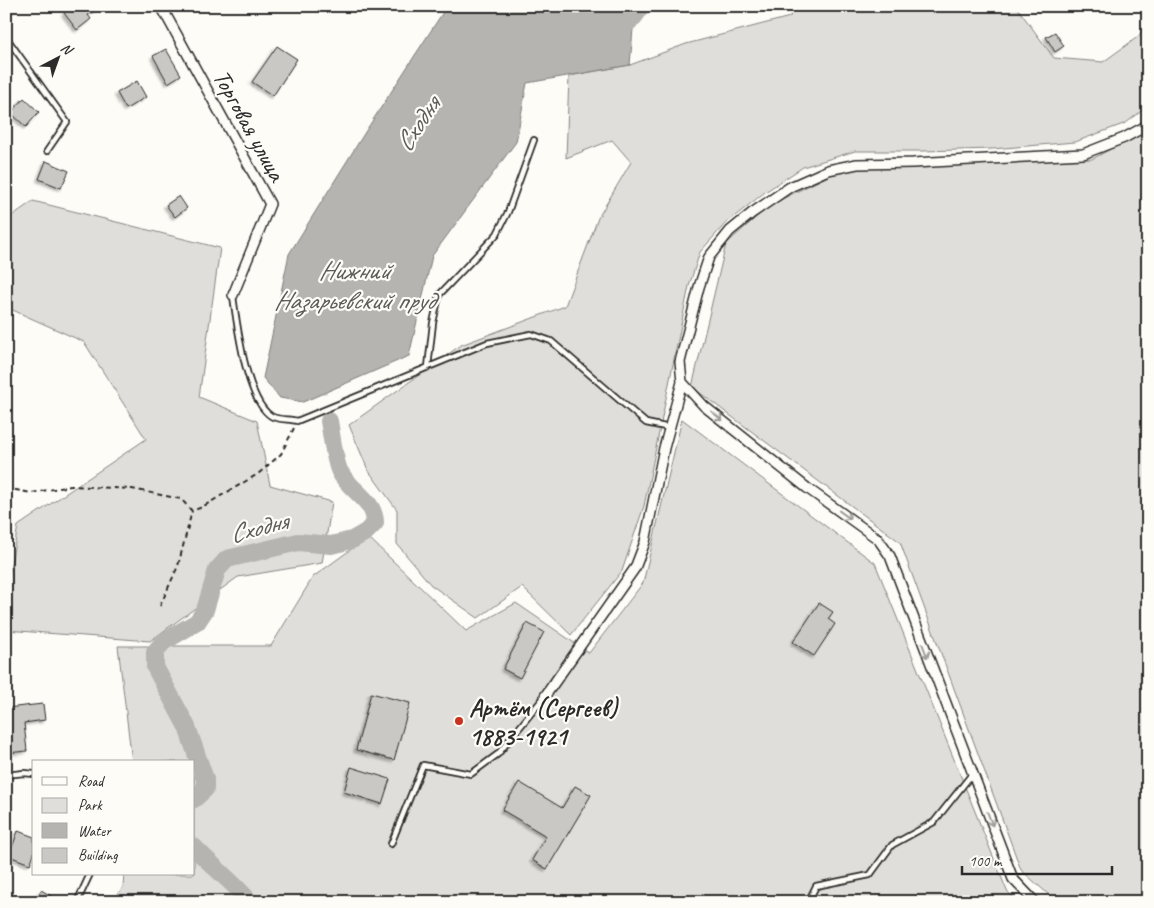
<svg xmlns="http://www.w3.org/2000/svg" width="1154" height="908" font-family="Caveat,sans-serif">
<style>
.green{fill:#dfdeda;stroke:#858482}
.water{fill:#b5b4b1;stroke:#7e7d7b}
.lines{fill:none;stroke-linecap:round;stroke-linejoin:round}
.river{stroke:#b5b4b1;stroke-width:18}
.building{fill:#c9c8c4;stroke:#2b2b2b;filter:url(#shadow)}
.lane-casing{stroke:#2b2b2b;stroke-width:8}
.street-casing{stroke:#2b2b2b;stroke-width:12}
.path{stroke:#2b2b2b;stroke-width:2;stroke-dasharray:5 4;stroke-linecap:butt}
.lane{stroke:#fdfcf7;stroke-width:4.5}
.street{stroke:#fdfcf7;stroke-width:9}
.oneway{stroke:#9e9e9b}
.poi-dot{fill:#c8321e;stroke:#fdfcf7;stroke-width:2}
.labels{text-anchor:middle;stroke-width:4.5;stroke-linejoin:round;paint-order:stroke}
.street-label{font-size:25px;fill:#2b2b2b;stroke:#fdfcf7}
.poi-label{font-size:25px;font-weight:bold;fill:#2b2b2b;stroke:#fdfcf7;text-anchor:start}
.water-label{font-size:26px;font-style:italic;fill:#5b5b5a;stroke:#fdfcf7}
</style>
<defs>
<filter id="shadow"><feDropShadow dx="-2.5" dy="2.5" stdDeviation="1" flood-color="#0004"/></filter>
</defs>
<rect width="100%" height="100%" fill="#fdfcf7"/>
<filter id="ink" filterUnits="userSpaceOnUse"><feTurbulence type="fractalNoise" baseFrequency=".02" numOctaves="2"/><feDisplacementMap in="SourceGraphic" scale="10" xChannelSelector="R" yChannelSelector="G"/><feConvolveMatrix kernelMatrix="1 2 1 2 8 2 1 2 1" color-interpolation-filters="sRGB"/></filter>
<g filter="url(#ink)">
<path class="green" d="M792,6H1016L1054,58L1103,62L1139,36L1148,18V106L1126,123L1075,142L992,149L923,151H855L803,167L765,192L725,224L700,252L689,286L644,506L622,571L571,635L522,587L478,618L431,585L397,544V510L368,470L349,425L461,345L565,306L598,218L631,162L612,140L566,158L569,76L630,65L686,44L790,17Z
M1148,129V902H1057L1021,870L900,542L692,387L726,244L770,205L844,168L1092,159Z
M33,201L220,248L199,397L257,421L270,485L332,502L322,563L238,577L150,641L6,630V591L18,526L146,439L84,342L6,307V220Z
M682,419L875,563L1007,891L1018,902H113L123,887L124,874H194V762H132L118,646H271L313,577L368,537L466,631L516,603L589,653L643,583Z"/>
<path class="water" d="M447,6H620L634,17L630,65L527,83L516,142L432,256L409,356L303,402L280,398L263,378L289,254L367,129Z"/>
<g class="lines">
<path class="river" d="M617,33L634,17L642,6
M194,799L205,789V779L187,727L155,667V652L163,642L197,622L205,610L217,570L227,559L298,542L331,545L352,540L366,532L375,523C375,500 350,491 340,472C335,464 331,432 329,421
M194,847C212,866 233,882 250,902"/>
</g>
<path class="building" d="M72,6H101L88,15L91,19L77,30L64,13Z
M1055,32L1064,46L1055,52L1046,37Z
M277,46L297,59L273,96L252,82Z
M166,49L181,75L168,83L153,56Z
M137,81L146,97L126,109L117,93Z
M24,98L39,112L26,127L11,113Z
M46,161L69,171L61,188L39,179Z
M179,196L187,208L175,217L166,205Z
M819,603L833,612L828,619L835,624L814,656L793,642Z
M527,623L544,632L520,678L503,669Z
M371,693L410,703L394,760L356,750Z
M43,704L45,720L24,723L27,751L7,753L6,708Z
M351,767L390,779L382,804L344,792Z
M519,782L562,808L575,786L591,795L547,869L532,860L546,836L502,810Z
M18,831L34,837V854L30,864L9,856Z
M41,890L60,901V902H35Z"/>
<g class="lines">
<defs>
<path id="lane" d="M6,37L67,122L47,151
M233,296C237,324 246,400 271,416C277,420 290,419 297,421L487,343L531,334L551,341L646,423L670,428
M428,367L433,323L439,295L497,234L508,212L534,140
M6,775L24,773L34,774
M391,844L423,765L471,774L498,754L545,696
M77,902L90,874
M808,902L816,886L870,875L892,845L934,822L972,774"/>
<path id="street" d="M161,6L270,204L233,295
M682,382L704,406L807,488L878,539L890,556L1013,879L1035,902
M545,696L635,568L645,542L664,448L682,382L680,362L699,287L709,257L730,231L752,213L790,187L828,170L857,164L913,163L1083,154L1124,138L1148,125"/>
</defs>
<use href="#lane" class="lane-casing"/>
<use href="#street" class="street-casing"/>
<path class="path" d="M6,488L31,493L71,486L132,489L181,499L192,511L202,507L258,474L281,454L294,428
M160,606L178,566L192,511"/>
<use href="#lane" class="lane"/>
<use href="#street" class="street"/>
</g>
<defs><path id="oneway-shaft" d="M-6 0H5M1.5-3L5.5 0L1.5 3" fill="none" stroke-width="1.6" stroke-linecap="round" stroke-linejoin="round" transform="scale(1.25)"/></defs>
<g class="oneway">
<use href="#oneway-shaft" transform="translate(717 416) rotate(39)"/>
<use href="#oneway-shaft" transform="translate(845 515) rotate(36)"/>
<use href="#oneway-shaft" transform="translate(925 651) rotate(69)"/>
<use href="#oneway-shaft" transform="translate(990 819) rotate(69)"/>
</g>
</g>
<circle class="poi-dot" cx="459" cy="721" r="5"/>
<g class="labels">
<g class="street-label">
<text transform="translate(250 125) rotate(61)" y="9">Торговая улица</text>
</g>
<g class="poi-label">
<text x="469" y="716">Артём (Сергеев)<tspan x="469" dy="29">1883-1921</tspan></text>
</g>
<g class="water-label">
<text transform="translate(417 124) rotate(-56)" y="9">Сходня</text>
<text x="354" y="279">Нижний<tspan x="354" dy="30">Назарьевский пруд</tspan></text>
<text transform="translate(258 527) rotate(-14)" y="9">Сходня</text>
</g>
</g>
<rect width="1154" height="908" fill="none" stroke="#fdfcf7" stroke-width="25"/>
<rect x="12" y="12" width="1129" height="883" fill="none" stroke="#2b2b2b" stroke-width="2" filter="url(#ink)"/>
<rect x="32" y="760" width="162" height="115" fill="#fdfcf7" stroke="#a9a8a5"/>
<rect x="42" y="777" width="25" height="8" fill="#fdfcf7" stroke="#a9a8a5"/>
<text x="78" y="786" font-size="15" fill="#2b2b2b">Road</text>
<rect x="42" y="798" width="25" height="15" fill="#dfdeda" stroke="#a9a8a5"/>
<text x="78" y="810" font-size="15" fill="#2b2b2b">Park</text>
<rect x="42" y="823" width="25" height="15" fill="#b5b4b1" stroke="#a9a8a5"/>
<text x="78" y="836" font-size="15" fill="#2b2b2b">Water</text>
<rect x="42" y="848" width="25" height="15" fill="#c9c8c4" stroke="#a9a8a5"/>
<text x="78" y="860" font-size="15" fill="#2b2b2b">Building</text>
<g transform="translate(58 58) rotate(41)" stroke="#fdfcf7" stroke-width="4" paint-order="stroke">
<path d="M0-4L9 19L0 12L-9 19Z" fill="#2b2b2b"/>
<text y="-8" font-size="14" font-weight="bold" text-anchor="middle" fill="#2b2b2b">N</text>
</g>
<path d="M962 866v8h150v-8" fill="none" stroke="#2b2b2b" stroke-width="2.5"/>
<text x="969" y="866" font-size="15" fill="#2b2b2b" stroke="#fdfcf7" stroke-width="4" paint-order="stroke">100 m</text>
</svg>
